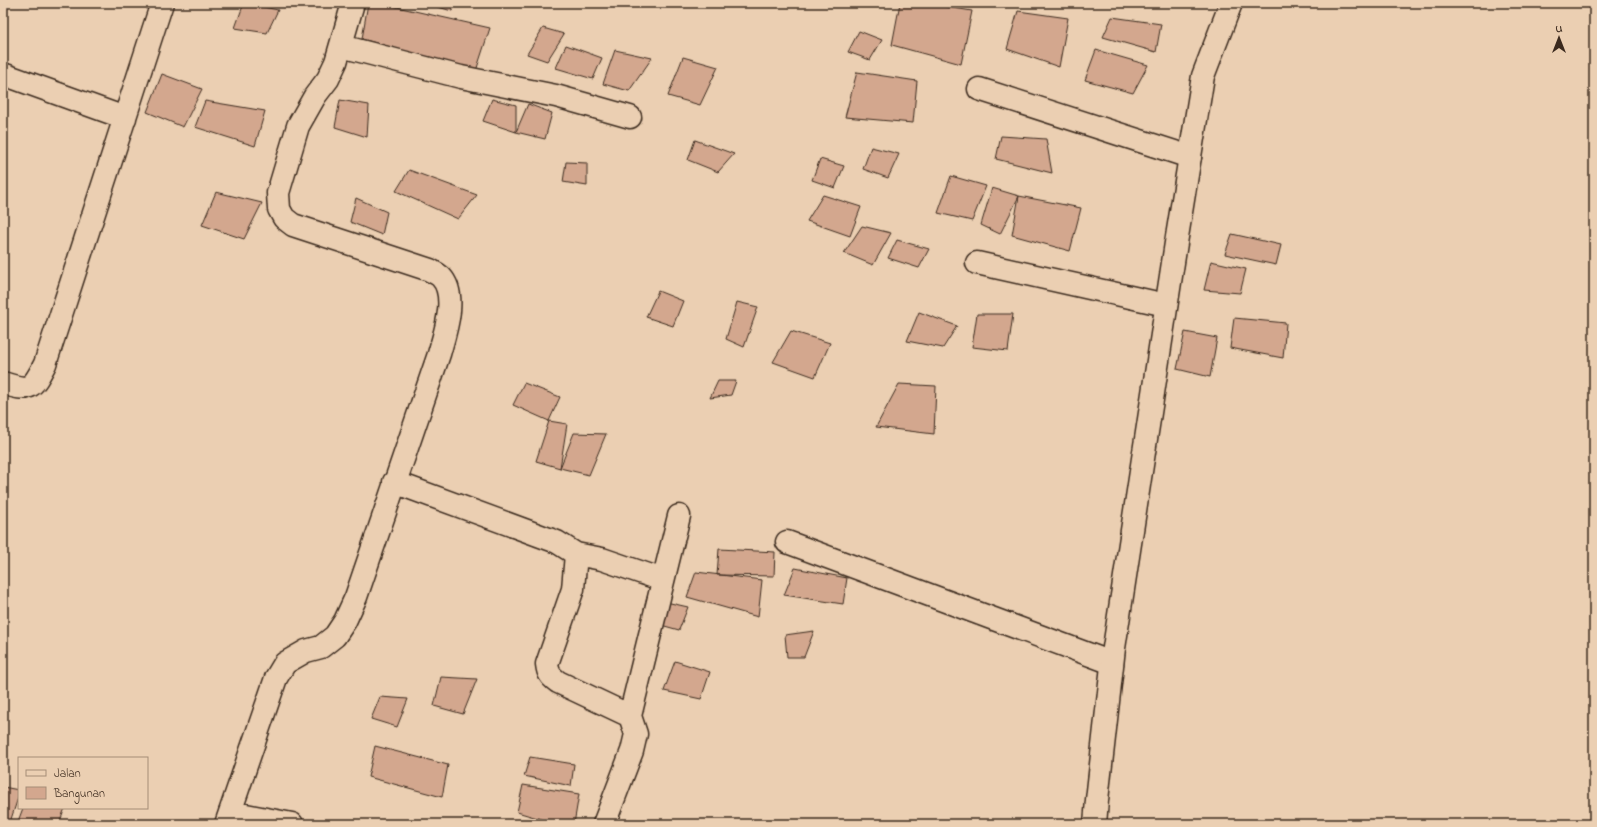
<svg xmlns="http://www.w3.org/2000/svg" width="1597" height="827" font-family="'Indie Flower',sans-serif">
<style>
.building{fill:#d3a78e;stroke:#3b2a1e}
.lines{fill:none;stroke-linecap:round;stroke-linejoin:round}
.street-casing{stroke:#3b2a1e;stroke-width:25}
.secondary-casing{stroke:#3b2a1e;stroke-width:25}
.street{stroke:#ebcfb2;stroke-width:22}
.secondary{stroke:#ebcfb2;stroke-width:22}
</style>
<rect width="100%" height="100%" fill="#ebcfb2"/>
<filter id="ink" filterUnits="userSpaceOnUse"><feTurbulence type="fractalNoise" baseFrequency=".025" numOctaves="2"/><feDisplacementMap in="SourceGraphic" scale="8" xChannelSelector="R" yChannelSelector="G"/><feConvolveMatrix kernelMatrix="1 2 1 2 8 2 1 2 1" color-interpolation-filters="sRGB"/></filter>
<g filter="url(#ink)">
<path class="building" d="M244,3L278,10L267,33L235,28Z
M368,3H379L490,28L476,71L362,39Z
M424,3H455L452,11Z
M900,3H923L972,11L961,64L892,45Z
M1018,11L1068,18L1059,67L1007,49Z
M1112,17L1161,24L1156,52L1103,37Z
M543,28L564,34L547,61L527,54Z
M859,31L882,40L870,60L848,52Z
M566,45L602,58L593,79L556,68Z
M615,50L652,58L629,91L603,84Z
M1096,50L1148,65L1133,93L1085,80Z
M683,57L718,67L700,105L668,96Z
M857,72L917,81L913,123L845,117Z
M162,74L202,89L183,127L147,112Z
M492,99L516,105V132L483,121Z
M340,100L369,105L367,137L335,127Z
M205,101L265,111L255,146L195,127Z
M528,104L552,113L545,139L516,132Z
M1001,136L1046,139L1052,173L996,159Z
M695,140L734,154L718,172L688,160Z
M871,147L899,154L888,178L863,169Z
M820,159L844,166L835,188L812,180Z
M566,162L587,163V186L563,182Z
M409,170L477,195L458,219L396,191Z
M951,176L986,186L972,221L938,213Z
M992,188L1019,196L1000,234L981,225Z
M216,192L262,203L244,239L202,225Z
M823,195L861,207L850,236L807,221Z
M1019,196L1081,208L1070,251L1012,235Z
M356,198L387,212L382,235L350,222Z
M862,226L891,233L873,265L844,253Z
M1232,234L1281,245L1276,265L1225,254Z
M897,240L929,249L919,268L888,258Z
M1211,261L1246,269L1240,293L1204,290Z
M658,291L683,301L673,326L646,317Z
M737,302L758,307L744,347L726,339Z
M919,312L957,326L943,348L907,341Z
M977,314H1013L1008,351L972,347Z
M1234,318L1286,323L1283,358L1230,348Z
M791,331L830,343L815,377L773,362Z
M1185,332L1217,338L1210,377L1177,369Z
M718,381H736L731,395L710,398Z
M524,383L560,397L549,421L513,405Z
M899,384L936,386L934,434L876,427Z
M549,421L567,424L560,468L536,461Z
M574,433L606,434L589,475L560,468Z
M719,549L775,552L774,576L717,575Z
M795,568L847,578L843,604L784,595Z
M696,572L762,580L758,617L687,597Z
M666,602L688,607L679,630L661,625Z
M814,631L804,657H787L785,635Z
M675,661L710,672L701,699L664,691Z
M441,677L477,679L463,714L434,706Z
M380,697L408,699L397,727L371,719Z
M375,746L448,765L442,797L368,777Z
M530,757L574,764L571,786L524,776Z
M523,785L579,794L574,824H558L517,812Z
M3,787L19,790V795L10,822L3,819Z
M23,808H65L59,824H17Z"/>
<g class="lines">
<defs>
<path id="street" d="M341,46L461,77L556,96L630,117
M3,74L125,118
M979,89L1190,157
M977,263L1166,305
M3,383C30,392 32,389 45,364L162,3
M394,482L557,542L576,554L573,589L547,664C548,673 550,676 558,682L630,716L636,734L632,751L604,824
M787,542L1112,663
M576,554L602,559L663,580
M630,716L679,516
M230,812L292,824
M226,824L276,678L285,663L306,651L321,647L335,636L345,621L356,597L439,354C445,333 458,295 441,277C438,274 433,272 430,270L293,225L284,218L279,209L278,193L298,126L315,96L328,79L336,62L353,3"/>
<path id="secondary" d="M1095,824L1097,800L1114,648L1176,243L1203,76L1231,3"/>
</defs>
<use href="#street" class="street-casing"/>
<use href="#secondary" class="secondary-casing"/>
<use href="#street" class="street"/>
<use href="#secondary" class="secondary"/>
</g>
</g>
<rect width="1597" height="827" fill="none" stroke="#ebcfb2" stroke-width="16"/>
<rect x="8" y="8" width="1581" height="811" fill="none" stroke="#3b2a1e" stroke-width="1.5" filter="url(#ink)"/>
<rect x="18" y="757" width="130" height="52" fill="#ebcfb2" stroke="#a58d77"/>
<rect x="26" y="770" width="20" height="6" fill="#ebcfb2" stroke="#a58d77"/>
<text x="54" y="777" font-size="12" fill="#3b2a1e">Jalan</text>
<rect x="26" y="787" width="20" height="12" fill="#d3a78e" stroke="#a58d77"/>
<text x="54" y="797" font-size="12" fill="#3b2a1e">Bangunan</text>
<g transform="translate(1559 38)" stroke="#ebcfb2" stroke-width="3" paint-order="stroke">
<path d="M0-3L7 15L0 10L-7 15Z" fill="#3b2a1e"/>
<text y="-6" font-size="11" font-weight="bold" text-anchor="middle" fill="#3b2a1e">U</text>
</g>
</svg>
